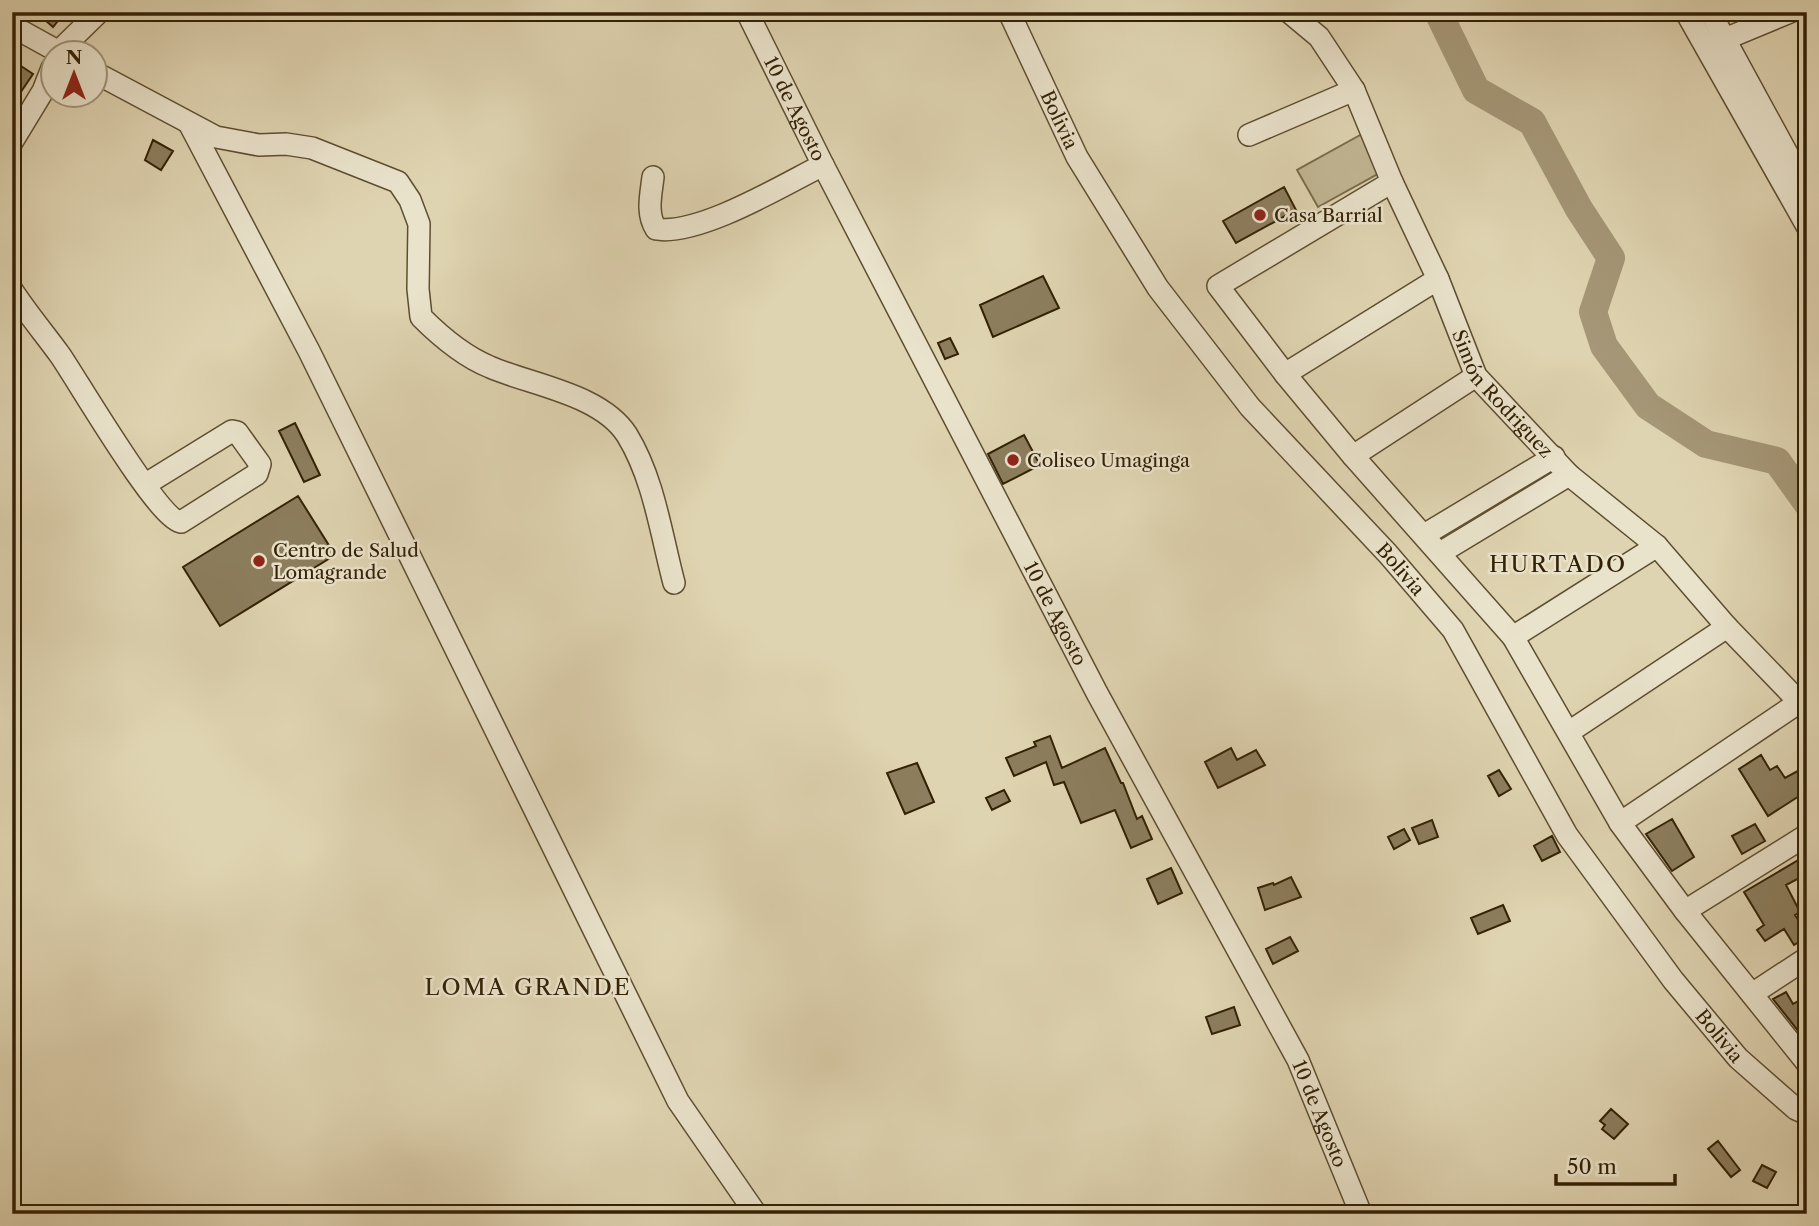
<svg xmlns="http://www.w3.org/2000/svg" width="1819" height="1226" font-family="'Libre Caslon Text',serif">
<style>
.green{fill:#c2b694;stroke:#7a6c4c;stroke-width:2}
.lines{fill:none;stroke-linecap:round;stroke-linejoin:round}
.river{stroke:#a59777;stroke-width:28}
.building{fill:#8c7e5e;stroke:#332105;stroke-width:2}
.minor-casing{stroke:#5e4e30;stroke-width:24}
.minor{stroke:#eae3cc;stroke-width:21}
.poi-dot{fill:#8f2418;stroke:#eae3cc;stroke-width:2.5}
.labels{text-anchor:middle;stroke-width:5;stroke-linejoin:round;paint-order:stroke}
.street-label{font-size:19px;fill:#332105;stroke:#eae3cc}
.poi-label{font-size:19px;fill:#332105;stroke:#eae3cc;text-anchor:start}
.quarter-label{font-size:23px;letter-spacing:2px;fill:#332105;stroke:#eae3cc}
</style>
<rect width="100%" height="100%" fill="#dfd4b1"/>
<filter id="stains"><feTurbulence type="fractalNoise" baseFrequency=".00286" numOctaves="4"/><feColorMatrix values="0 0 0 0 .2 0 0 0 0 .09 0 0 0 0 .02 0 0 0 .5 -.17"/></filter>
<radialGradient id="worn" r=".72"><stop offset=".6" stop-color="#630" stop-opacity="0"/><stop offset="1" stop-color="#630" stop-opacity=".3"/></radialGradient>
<path class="green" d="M1362,134L1383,171L1318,207L1297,170Z"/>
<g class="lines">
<path class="river" d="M1438,12L1476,90L1532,122L1579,209L1611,258L1593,312L1604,346L1648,406L1706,444L1777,461L1807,503"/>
</g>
<path class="building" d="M36,12H65L53,27Z
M12,60L33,74L12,105Z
M153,140L173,151L161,170L145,160Z
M1284,187L1296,210L1236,243L1223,221Z
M1043,276L1059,308L993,337L980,305Z
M950,338L958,354L945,359L938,343Z
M295,423L320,475L304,482L279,431Z
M1024,435L1040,465L1003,484L988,454Z
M298,496L335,555L220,626L183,567Z
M1050,736L1062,768L1105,748L1121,783H1123L1137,819L1142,816L1152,839L1131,848L1115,810L1081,823L1064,782L1054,785L1046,762L1014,776L1006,758L1036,746L1034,742Z
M1231,748L1237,760L1256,750L1265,765L1218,788L1205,762Z
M1761,755L1770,770L1777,766L1785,778L1807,766V791L1768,816L1739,769Z
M917,763L934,802L905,814L887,773Z
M1499,770L1511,789L1499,796L1488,776Z
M1004,790L1010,801L992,810L986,798Z
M1672,819L1694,857L1672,871L1646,834Z
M1432,820L1438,837L1419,844L1412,828Z
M1755,824L1765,841L1742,854L1732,836Z
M1404,829L1410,840L1394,849L1388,837Z
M1552,836L1560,852L1542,861L1534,846Z
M1807,855V874L1786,885L1800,912L1795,915L1807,933V937L1794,945L1784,929L1765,941L1757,930L1764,925L1744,892Z
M1171,868L1182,893L1158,904L1147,879Z
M1291,877L1301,897L1265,910L1258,888L1273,883L1274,885Z
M1503,905L1510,921L1478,934L1471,918Z
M1290,937L1298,951L1273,964L1266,949Z
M1786,992L1793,1004L1807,996V1042L1773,999Z
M1234,1007L1240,1025L1212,1034L1206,1017Z
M1611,1109L1628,1124L1614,1139L1602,1129L1605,1125L1600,1121Z
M1718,1141L1740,1170L1731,1177L1708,1149Z
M1762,1165L1776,1172L1767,1188L1753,1181Z"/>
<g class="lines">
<defs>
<g id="minor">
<path id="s1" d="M747,12L823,165L1097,693L1298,1060L1361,1214"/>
<path id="s2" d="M1009,12L1077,157L1158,288L1250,407L1388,554L1453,630L1567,835L1673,980L1738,1058L1796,1109L1807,1114"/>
<path id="s3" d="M1289,12L1319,37L1354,90L1392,182L1438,279L1476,376L1569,475L1657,546L1727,627L1807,710"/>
<path d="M1686,12L1807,226"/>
<path d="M1710,12L1807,190"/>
<path d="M12,26L59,52"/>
<path d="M1713,44L1790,12"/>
<path d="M58,52L99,12"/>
<path d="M94,72L216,137L259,145L286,144L312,148L398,182L410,200L419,224L418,289L421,317C441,337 463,356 490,367C531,385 601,394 627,435C654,479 661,534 674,583"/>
<path d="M190,125L309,351L678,1101L756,1214"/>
<path d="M1249,135L1354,90"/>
<path d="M12,142L43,91L52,68"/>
<path d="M653,177C651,195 646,213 656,229C699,236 783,185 823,165"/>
<path d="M1392,182L1218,286L1285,374L1353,456L1513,637L1620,823L1685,911L1807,1063"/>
<path d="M12,290C27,313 44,333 60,355C78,381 158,519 181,522L257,474L260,464L237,432L232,431L146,484"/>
<path d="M1285,374L1438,279"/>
<path d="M1353,456L1476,376"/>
<path d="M1424,535L1554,457"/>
<path d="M1440,553L1569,475"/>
<path d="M1513,637L1657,546"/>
<path d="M1569,732L1727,627"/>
<path d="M1620,823L1801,701"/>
<path d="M1685,911L1807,835"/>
<path d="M1752,994L1807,958"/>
</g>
</defs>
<use href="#minor" class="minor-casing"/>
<use href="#minor" class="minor"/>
</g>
<g class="poi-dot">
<circle cx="1260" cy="215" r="7"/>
<circle cx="1013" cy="460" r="7"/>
<circle cx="259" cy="561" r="7"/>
</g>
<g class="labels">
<g class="street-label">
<text dy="7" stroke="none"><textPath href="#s1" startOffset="108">10 de Agosto</textPath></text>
<text dy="7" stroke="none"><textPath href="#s2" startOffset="119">Bolivia</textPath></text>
<text dy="7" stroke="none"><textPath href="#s3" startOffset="443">Simón Rodriguez</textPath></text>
<text dy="7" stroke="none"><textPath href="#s2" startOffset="686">Bolivia</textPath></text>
<text dy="7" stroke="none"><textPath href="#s1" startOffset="676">10 de Agosto</textPath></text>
<text dy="7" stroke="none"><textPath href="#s2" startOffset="1253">Bolivia</textPath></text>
<text dy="7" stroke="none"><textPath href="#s1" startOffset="1242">10 de Agosto</textPath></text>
</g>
<g class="poi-label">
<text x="1274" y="222">Casa Barrial</text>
<text x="1027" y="467">Coliseo Umaginga</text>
<text x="273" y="557">Centro de Salud<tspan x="273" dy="22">Lomagrande</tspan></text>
</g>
<g class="quarter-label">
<text x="1558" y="572">HURTADO</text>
<text x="528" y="995">LOMA GRANDE</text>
</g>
</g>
<rect width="1819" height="1226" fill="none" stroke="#dfd4b1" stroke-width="42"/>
<rect x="14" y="14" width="1791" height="1198" fill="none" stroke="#332105" stroke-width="3.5"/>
<rect x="21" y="21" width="1777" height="1184" fill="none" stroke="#332105" stroke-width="2"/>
<g transform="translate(74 74)"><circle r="33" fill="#eae3cc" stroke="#a1957c" stroke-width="2"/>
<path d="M0-5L12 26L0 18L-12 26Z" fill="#8f2418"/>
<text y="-10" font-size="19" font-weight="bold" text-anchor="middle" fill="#332105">N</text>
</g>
<path d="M1556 1174v10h119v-10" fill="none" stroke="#332105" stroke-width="3.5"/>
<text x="1567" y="1174" font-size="21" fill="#332105" stroke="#eae3cc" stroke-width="5" paint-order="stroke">50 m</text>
<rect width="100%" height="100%" filter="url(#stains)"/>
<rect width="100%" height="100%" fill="url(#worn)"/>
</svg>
